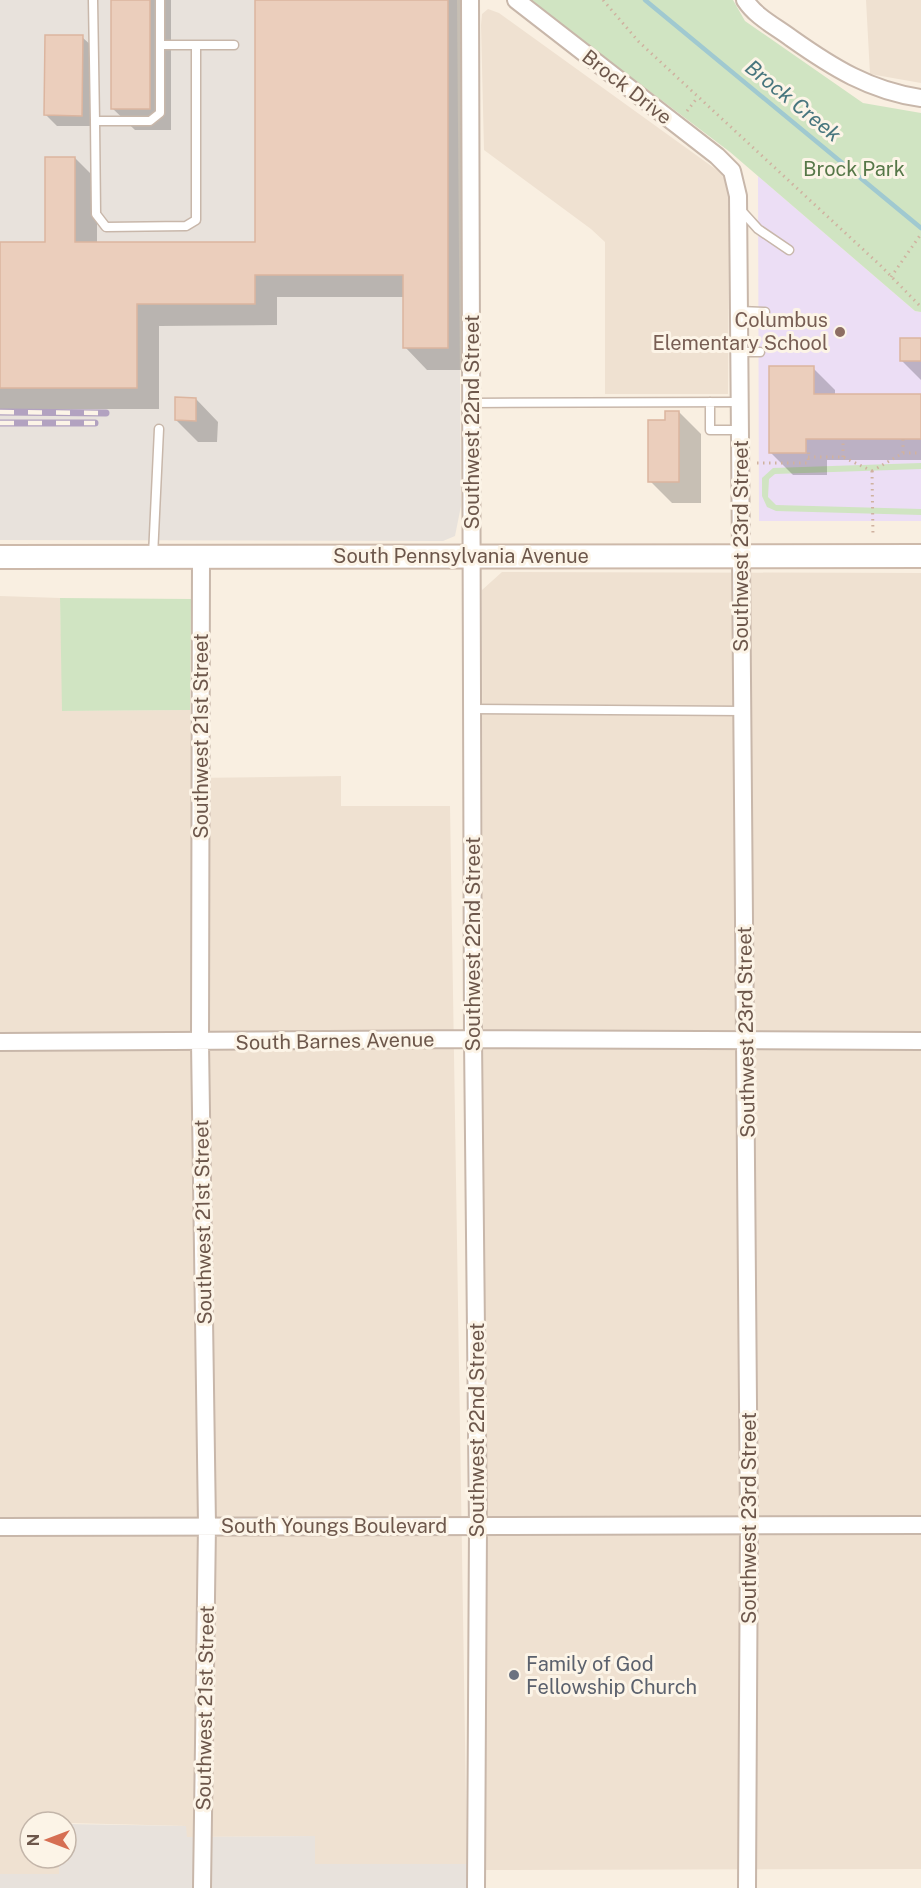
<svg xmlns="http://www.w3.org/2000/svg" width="921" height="1888" font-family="'Public Sans',sans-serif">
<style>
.residential{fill:#efe1d1}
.industrial{fill:#e8e2dc}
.education{fill:#ecdef5}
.green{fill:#d0e4c2}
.shadow{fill:#0003}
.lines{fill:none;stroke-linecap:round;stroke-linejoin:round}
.stream{stroke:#a0c9d0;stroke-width:4.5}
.building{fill:#ebcebc;stroke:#dcb59f;stroke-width:1.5}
.service-casing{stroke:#c8b7aa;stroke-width:11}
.minor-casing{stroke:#c8b7aa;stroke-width:20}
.secondary-casing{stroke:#cdb9aa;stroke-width:26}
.path{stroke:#cfb2a0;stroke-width:3;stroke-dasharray:1.5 4.5;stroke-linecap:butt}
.service{stroke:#fff;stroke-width:8}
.minor{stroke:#fff;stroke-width:16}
.secondary{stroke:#fff;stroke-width:22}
.rail-casing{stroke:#b2a2c0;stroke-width:7}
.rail{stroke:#fcf4e7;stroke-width:4.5;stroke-dasharray:14;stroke-linecap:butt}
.education-dot{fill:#8d6e63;stroke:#fcf4e7;stroke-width:2}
.worship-dot{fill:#6b7280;stroke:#fcf4e7;stroke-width:2}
.labels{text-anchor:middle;stroke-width:6;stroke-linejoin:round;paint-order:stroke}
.street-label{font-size:20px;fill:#6d574b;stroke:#fcf4e7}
.park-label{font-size:20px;fill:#567748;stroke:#fcf4e7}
.education-label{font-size:20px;fill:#785e54;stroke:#fcf4e7;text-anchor:end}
.worship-label{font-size:20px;fill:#5b616d;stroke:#fcf4e7;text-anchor:start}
.water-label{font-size:21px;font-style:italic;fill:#48767e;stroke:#fcf4e7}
</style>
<rect width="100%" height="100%" fill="#f9efe1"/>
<path class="residential" d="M866,0H921V83L870,74Z
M488,9L499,13L721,173L727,184L729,206L728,394H605V242L591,229L484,150L481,25L482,14Z
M502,572L921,573V1869L485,1870L482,623V590Z
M0,596L60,598L63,711L190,710L192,778L341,776V806H450L467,1864H315V1836L186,1837V1826L30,1822V1858H59V1874H0Z"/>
<path class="industrial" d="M0,0H457L461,506L455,536L443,541L0,540Z
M66,1824L186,1826L187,1837L315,1836V1864H467L466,1888H0V1874H59V1858H66Z"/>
<path class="education" d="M758,176L915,311L921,312V521H759Z"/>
<path class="green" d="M529,0H733L745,21L863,103L921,113V312L915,311L730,152Z
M921,463V469L775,474L769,479L768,497L776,505L921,509V515L776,511L767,507L762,496V478L773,468Z
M60,598L191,599L190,710L62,711Z"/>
<path class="shadow" d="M112,0H171V130H135L112,108Z
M257,0H470V370H427L405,347V297H277V325L159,326V409H0V244H47L75,158L97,180V244H257Z
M82,37L94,48L93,126H57L46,115Z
M921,340V380L902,361Z
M813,368L835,390V396H921V460H827V475H793L771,453Z
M196,399L218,422L217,442H198L176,420Z
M679,412L701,434V503H672L650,481L666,422Z"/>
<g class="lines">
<path class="stream" d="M645,0L921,228"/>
</g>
<path class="building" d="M111,0H150V109H111Z
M255,0H448V348H403V275H255V304H137V388H0V242H45V157H75V242H255Z
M45,35H83L82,116L44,115Z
M900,338H921V361H900Z
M769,366H814V394H921V439H806V453H769Z
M175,397L196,398V421L175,420Z
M665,411H679V482H648V420H665Z"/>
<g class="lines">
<defs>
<path id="service" d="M93,0L95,121H150L160,113V0
M196,45H234
M95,121L96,214L106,227L186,226L196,220V45H160
M739,208L758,229L789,250
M740,311L765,312
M740,352H760
M710,402V430H740
M472,403L740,402
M153,556L159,429
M472,709L742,711"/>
<path id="minor" d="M470,0L473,1039L478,1527L476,1888
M516,0L717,156L732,171L738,196L749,1525L747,1888
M745,0C756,17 775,26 791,38C832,67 870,91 921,98
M201,557L200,1043L207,1525L202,1888
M0,1042L473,1039L921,1041
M0,1527L921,1525"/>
<path id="secondary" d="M0,557L921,556"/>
</defs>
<use href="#service" class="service-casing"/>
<use href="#minor" class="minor-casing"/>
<use href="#secondary" class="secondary-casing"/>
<path class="path" d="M603,0L639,42L881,266L921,307
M687,111L697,98
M891,277L921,234
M903,453H921
M808,457H843L872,471
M843,457V439
M757,463H808L809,448
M872,471L873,537
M872,471L903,453V439"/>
<use href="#service" class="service"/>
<use href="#minor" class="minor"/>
<use href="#secondary" class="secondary"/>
<defs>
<path id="rail" d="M0,412L106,413
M0,423H95"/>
</defs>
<use href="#rail" class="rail-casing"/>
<use href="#rail" class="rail"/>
</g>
<circle class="education-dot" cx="840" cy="332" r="6"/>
<circle class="worship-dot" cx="514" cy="1675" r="6"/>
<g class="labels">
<g class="street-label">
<text transform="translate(627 87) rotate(38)" y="7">Brock Drive</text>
<text transform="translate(472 422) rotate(-90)" y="7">Southwest 22nd Street</text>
<text transform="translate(741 546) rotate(-90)" y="7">Southwest 23rd Street</text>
<text x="461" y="563">South Pennsylvania Avenue</text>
<text transform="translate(201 736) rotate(-90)" y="7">Southwest 21st Street</text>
<text transform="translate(473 944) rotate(-90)" y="7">Southwest 22nd Street</text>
<text transform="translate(746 1032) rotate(-91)" y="7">Southwest 23rd Street</text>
<text transform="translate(335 1041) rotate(-1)" y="7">South Barnes Avenue</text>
<text transform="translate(203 1222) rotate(-91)" y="7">Southwest 21st Street</text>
<text transform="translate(477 1430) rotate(-90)" y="7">Southwest 22nd Street</text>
<text transform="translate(749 1518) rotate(-90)" y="7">Southwest 23rd Street</text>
<text x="334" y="1533">South Youngs Boulevard</text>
<text transform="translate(205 1708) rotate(-89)" y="7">Southwest 21st Street</text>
</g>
<g class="park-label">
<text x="854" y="176">Brock Park</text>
</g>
<g class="education-label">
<text x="828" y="327">Columbus<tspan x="828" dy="23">Elementary School</tspan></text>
</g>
<g class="worship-label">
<text x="526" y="1671">Family of God<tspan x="526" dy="23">Fellowship Church</tspan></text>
</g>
<g class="water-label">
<text transform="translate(793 101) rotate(39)" y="7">Brock Creek</text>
</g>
</g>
<g transform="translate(48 1840) rotate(270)"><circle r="28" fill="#fcf4e7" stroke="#c3b5a9" stroke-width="1.5"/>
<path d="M0-4.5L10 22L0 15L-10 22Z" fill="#d66f53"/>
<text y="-9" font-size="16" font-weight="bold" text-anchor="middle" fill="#6d574b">N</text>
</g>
</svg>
